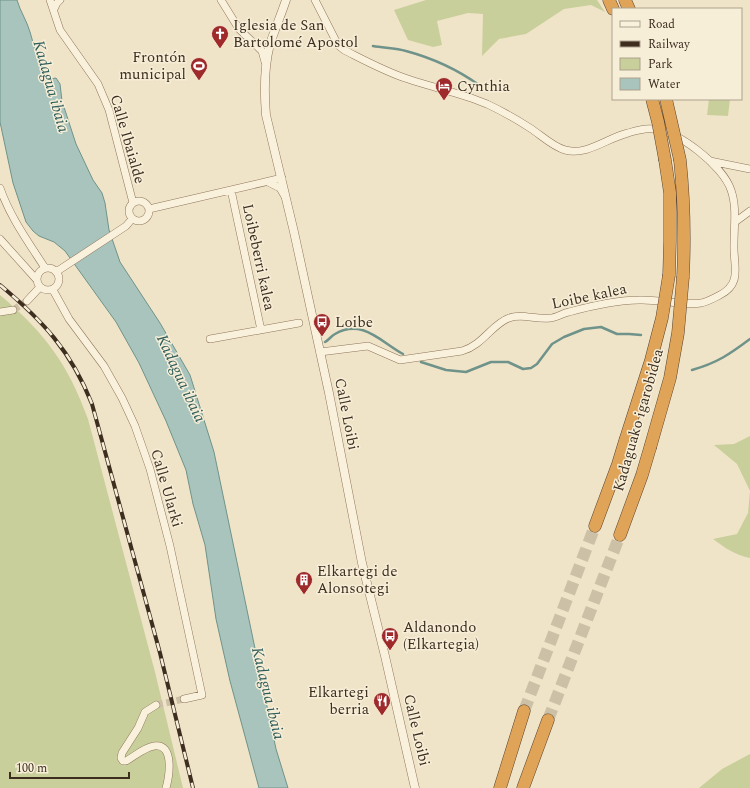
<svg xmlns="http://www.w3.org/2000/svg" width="750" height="788" font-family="Spectral,serif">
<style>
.green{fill:#c9cf9b}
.water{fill:#a9c4bc;stroke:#6f938a}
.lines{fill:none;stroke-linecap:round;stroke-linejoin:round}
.stream{stroke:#6f938a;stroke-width:2.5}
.minor-tunnel{stroke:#ccc0a6;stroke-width:7;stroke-dasharray:7 3.5;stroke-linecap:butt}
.motorway-tunnel{stroke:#ccc0a6;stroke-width:12;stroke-dasharray:12 6;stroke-linecap:butt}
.minor-casing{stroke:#8d765c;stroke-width:8}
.tertiary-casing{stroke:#8d765c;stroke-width:9}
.motorway-casing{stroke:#5b4430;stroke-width:13}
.minor{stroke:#faf1dc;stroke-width:7}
.tertiary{stroke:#faf1dc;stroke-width:8}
.motorway{stroke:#e0a458;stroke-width:12}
.rail-casing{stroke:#3d2e20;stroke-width:4}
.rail{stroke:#f7eed8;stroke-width:2.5;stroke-dasharray:8;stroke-linecap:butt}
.motorway-bridge-casing{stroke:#5b4430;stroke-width:13;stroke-linecap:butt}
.motorway-bridge{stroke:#e0a458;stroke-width:12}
.labels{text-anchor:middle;stroke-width:3;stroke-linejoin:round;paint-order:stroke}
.poi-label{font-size:15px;fill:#3d2e20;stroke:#f7eed8;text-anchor:start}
.street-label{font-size:15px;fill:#3d2e20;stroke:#f7eed8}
.water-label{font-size:16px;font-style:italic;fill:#2f5d5a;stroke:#f7eed8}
</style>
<rect width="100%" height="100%" fill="#f0e4c8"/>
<path class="green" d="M426,0H597L605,12L591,5L564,9L526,34L499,39L482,56L483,14L468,13L437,21L442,45L433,47L408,40L394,10Z
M709,99H730L728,116L707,115Z
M0,295C45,333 68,364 88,419L155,672L183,788H0Z
M750,436V558C735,555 725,548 713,539L737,534L748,513L750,491L737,464L714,445L734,444Z
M750,754V788H699L722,769Z"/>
<path class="water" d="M0,0H17C20,11 27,21 30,32C35,48 38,68 50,79L56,78L60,84L62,101L76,144L93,180L102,193L105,203L109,230L120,262L160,323L190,375L214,452L276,749L288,788H259L230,681L216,619L205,545L193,504L186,470L166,421L139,363L116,322L65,251L54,242L39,236L33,231L26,222L13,183L0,122Z"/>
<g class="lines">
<path class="stream" d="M373,46C384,48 396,48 406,51C432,58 458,70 479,85
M325,342C329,340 331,336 335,334C362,318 381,342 403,354
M421,362L446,370L466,372L491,362H508L523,369L531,368L537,364L552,344L564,337L584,329L601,327L617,334H629L641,335
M692,370C717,363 730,354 750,339"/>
<path class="minor-tunnel" d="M13,310L27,301
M156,705L184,699"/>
<path class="motorway-tunnel" d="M524,711L595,526
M548,720L620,535"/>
<defs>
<path id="minor" d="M50,0L60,30L98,84L109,110L133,203
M221,0L239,29L262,51L265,62
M315,0L338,45L344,50C364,60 386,72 408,79C434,88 462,93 487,104C502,111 516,119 530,128C541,135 553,147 565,150C587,156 607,138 628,133C635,131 645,128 652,129C678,130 723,166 731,190C737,207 734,226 734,244C733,265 743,283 720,295C714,298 707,302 701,303C684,306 657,299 639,300C616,300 591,306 569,312C563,313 556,318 550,318C536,320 522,313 509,318C492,324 483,345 462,351L400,360L368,346L320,352
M54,9L57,3L60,0
M710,161L750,169
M268,182L280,188L284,195
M0,188C10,217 29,243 45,268
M231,190L261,330
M129 211a10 10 0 1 1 20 0a10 10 0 1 1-20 0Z
M149,209L282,178
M735,222L750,211
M0,239L36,279
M37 279a11 11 0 1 1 22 0a11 11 0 1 1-22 0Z
M56,272L126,226L132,219
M53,290L69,319L104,366L122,398L135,426L150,469L170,546L202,695L184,699
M27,301L40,287
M0,312L13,310
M210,339L299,323
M156,705L145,712L138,728L122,753L121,758L123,761H126C135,756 143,748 154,746C175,743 169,777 166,788"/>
<path id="tertiary" d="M286,0C281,15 275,29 270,44C264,67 264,91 266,115L294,232L329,393L362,563L385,656L415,788"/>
<path id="motorway" d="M609,0L613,9
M625,0L629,9
M665,160L670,193V241L669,275
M680,160C684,199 685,238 683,277
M595,526L618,464L625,441
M620,535L642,475L650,448
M500,788L524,711
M523,788L548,720"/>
</defs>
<use href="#minor" class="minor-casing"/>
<use href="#tertiary" class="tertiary-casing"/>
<use href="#motorway" class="motorway-casing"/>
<use href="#minor" class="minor"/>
<use href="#tertiary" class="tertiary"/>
<use href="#motorway" class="motorway"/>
<defs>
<path id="rail" d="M0,285C43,321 71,351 92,404L160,653L193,788"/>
</defs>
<use href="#rail" class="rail-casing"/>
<use href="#rail" class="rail"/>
<defs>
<path id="motorway-bridge" d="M652,99L658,122L665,160
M666,99L680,160
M625,441L651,360L662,318L669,275
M650,448L670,378L678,333L683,277"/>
</defs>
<use href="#motorway-bridge" class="motorway-bridge-casing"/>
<use href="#motorway-bridge" class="motorway-bridge"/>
</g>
<defs>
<symbol id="church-pin" viewBox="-11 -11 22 30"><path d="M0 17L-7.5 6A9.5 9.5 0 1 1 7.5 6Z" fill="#9e2a2b" stroke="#f7eed8"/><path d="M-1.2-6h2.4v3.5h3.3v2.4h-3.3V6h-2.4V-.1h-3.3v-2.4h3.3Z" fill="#fff"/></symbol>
<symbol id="stadium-pin" viewBox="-11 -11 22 30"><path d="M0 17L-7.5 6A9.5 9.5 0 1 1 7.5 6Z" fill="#9e2a2b" stroke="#f7eed8"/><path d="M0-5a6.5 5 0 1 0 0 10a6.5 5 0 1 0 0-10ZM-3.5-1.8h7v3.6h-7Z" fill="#fff"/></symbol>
<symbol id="hotel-pin" viewBox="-11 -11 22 30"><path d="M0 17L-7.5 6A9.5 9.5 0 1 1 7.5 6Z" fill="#9e2a2b" stroke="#f7eed8"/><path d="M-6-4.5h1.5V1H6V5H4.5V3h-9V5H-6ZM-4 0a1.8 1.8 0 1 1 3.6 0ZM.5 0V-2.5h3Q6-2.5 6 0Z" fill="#fff"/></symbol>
<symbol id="bus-pin" viewBox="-11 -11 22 30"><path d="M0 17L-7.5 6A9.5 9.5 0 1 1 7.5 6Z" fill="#9e2a2b" stroke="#f7eed8"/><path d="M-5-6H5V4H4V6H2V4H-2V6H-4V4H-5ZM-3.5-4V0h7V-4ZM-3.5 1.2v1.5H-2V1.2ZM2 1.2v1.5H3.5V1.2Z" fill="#fff"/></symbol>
<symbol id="building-pin" viewBox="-11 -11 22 30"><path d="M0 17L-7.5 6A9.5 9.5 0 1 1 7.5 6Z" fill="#9e2a2b" stroke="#f7eed8"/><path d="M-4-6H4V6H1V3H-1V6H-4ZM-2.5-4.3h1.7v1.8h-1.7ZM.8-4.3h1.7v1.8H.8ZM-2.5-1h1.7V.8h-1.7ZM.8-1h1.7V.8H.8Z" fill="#fff"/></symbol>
<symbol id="restaurant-pin" viewBox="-11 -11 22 30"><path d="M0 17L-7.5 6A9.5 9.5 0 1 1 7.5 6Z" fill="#9e2a2b" stroke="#f7eed8"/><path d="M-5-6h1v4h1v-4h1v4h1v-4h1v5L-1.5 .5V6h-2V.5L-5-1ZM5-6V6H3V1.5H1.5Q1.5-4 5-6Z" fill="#fff"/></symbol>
</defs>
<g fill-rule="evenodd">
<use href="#church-pin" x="210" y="24" width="20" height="27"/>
<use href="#stadium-pin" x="189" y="56" width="20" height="27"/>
<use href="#hotel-pin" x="434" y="76" width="20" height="27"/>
<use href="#bus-pin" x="312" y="312" width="20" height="27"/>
<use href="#building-pin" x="294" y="570" width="20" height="27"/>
<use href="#bus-pin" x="380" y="626" width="20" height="27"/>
<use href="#restaurant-pin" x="372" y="691" width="20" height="27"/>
</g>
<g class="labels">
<g class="poi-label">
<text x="233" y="30">Iglesia de San<tspan x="233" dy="17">Bartolomé Apostol</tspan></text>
<text x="186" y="62" text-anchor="end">Frontón<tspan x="186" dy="17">municipal</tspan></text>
<text x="457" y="91">Cynthia</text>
<text x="335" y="327">Loibe</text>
<text x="317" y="576">Elkartegi de<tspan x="317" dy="17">Alonsotegi</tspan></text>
<text x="403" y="632">Aldanondo<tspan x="403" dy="17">(Elkartegia)</tspan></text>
<text x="369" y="697" text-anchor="end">Elkartegi<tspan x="369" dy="17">berria</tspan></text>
</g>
<g class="street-label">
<text transform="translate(128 139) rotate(74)" y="5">Calle Ibaialde</text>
<text transform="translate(259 257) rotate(78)" y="5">Loibeberri kalea</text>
<text transform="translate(589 296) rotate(-12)" y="5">Loibe kalea</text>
<text transform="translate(347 414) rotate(79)" y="5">Calle Loibi</text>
<text transform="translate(638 420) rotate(-74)" y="5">Kadaguako igarobidea</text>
<text transform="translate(167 488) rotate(74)" y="5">Calle Ularki</text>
<text transform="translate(417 730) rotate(77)" y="5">Calle Loibi</text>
</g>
<g class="water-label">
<text transform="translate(52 86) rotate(74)" y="6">Kadagua ibaia</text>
<text transform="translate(182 378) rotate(65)" y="6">Kadagua ibaia</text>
<text transform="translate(269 693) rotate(76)" y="6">Kadagua ibaia</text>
</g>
</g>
<rect x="612" y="8" width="130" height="92" fill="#f7eed8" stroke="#ada18e"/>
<rect x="620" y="21" width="20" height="6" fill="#faf1dc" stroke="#ada18e"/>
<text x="648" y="28" font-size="12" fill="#3d2e20">Road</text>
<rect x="620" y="41" width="20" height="6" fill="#3d2e20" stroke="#ada18e"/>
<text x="648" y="48" font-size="12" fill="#3d2e20">Railway</text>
<rect x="620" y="58" width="20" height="12" fill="#c9cf9b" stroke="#ada18e"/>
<text x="648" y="68" font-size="12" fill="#3d2e20">Park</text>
<rect x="620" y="78" width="20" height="12" fill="#a9c4bc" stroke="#ada18e"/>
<text x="648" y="88" font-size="12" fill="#3d2e20">Water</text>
<path d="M10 772v6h119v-6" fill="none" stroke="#3d2e20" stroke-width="2"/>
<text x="16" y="772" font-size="12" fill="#3d2e20" stroke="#f7eed8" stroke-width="3" paint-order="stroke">100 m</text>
</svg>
